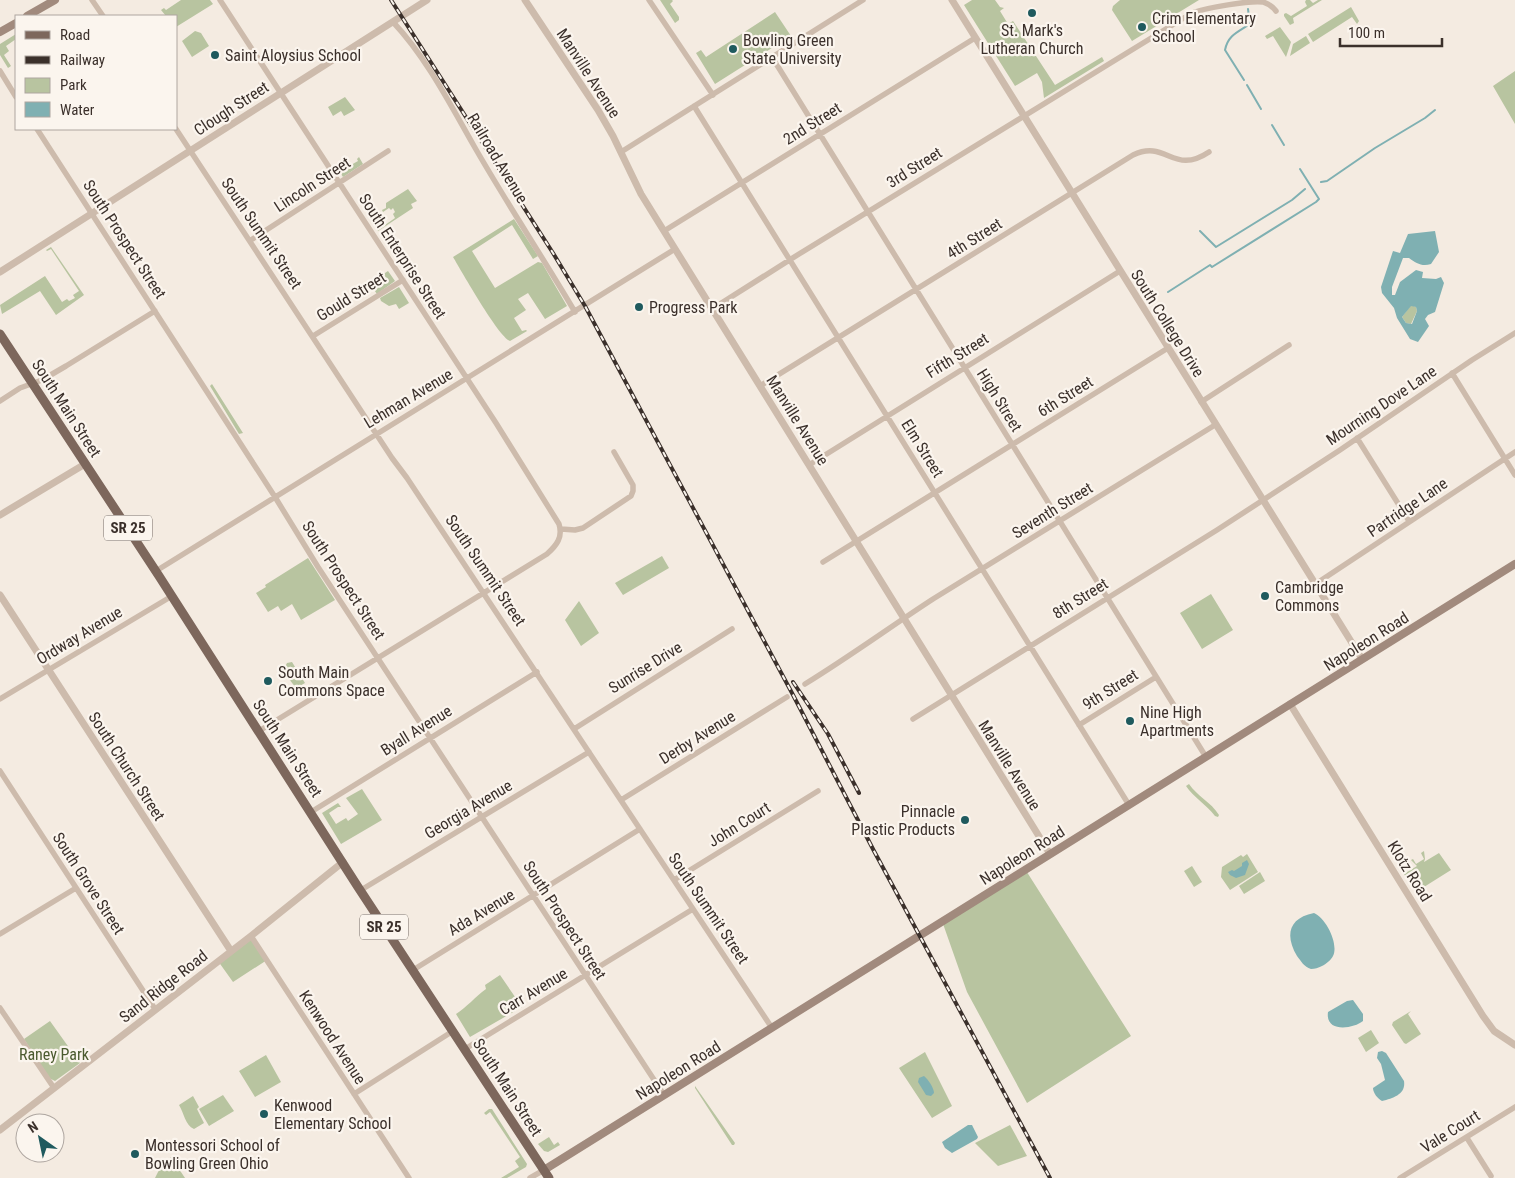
<svg xmlns="http://www.w3.org/2000/svg" width="1515" height="1178" font-family="'Roboto Condensed',sans-serif">
<style>
.green{fill:#b8c4a0}
.water{fill:#7fb0b2;fill-rule:evenodd}
.lines{fill:none;stroke-linecap:round;stroke-linejoin:round}
.stream{stroke:#7fb0b2;stroke-width:2}
.minor{stroke:#cdbbac;stroke-width:5.5}
.tertiary{stroke:#cdbbac;stroke-width:7}
.secondary{stroke:#a18a7d;stroke-width:8}
.primary{stroke:#7d675c;stroke-width:9}
.rail-casing{stroke:#3b302b;stroke-width:4}
.rail{stroke:#fbf5ee;stroke-width:2;stroke-dasharray:5.5;stroke-linecap:butt}
.poi-dot{fill:#1f5a5e;stroke:#fbf5ee;stroke-width:2}
.labels{text-anchor:middle;stroke-width:4.5;stroke-linejoin:round;paint-order:stroke}
.shield{fill:#fbf5ee;stroke:#756b66;stroke-width:1}
.shield-label{font-size:15px;font-weight:bold;fill:#3b302b}
.poi-label{font-size:16px;fill:#3b302b;stroke:#fbf5ee;text-anchor:start}
.street-label{font-size:16px;fill:#3b302b;stroke:#fbf5ee}
.park-label{font-size:16px;fill:#4a5a2e;stroke:#fbf5ee}
</style>
<rect width="100%" height="100%" fill="#f4ebe1"/>
<path class="green" d="M181,0H210L213,4L176,27V16H166L161,10L164,8L166,10Z
M660,0H672L673,1L670,4L679,17V20L675,23Z
M972,0H995L1000,7L1004,8L1000,11L1008,24L1013,21L1055,85L1102,57L1104,61L1044,98L1042,82L1037,73L1015,86L964,5Z
M1120,0H1199L1132,41L1112,10L1113,6Z
M1306,0H1310L1313,3L1318,0H1322L1293,18L1294,23L1290,25L1284,16V14L1286,13L1291,16L1307,6L1305,2Z
M1351,7L1359,21L1357,24L1352,17L1313,42L1308,34Z
M775,12L791,36L715,84L696,53L701,50L706,57Z
M1280,27L1291,42L1286,57L1273,36L1267,39L1265,36Z
M195,31L201,33L209,46L192,57L182,41Z
M16,34V39L6,46L9,51L4,55L11,66L8,68L0,55V44Z
M1306,36L1310,43L1290,56L1293,44Z
M1515,71V124L1493,86Z
M345,97L355,110L344,116L341,111L333,116L328,107Z
M359,157L363,164L343,177L338,169L349,162L351,165L358,161L357,159Z
M408,189L417,201L411,204L413,208L378,231L375,226L382,222L385,225L395,218L393,214L395,212L393,208L391,210L389,208L383,212L382,210L386,208V203Z
M514,219L538,256L533,259L512,225L472,251L495,288L538,262L542,263L567,306L545,319L528,293L518,299L526,310L514,318L522,331L526,330L527,331L510,341C498,336 462,272 453,257Z
M51,247L84,295L56,315L40,291L2,314L0,305L45,276L62,302L67,299L69,301L75,298L73,295L79,291L51,249L47,251L46,250Z
M388,271L395,281L377,294L372,287L382,280V275Z
M399,287L409,303L399,309L396,304L389,306L381,301L380,298Z
M1411,305L1416,307L1417,311L1411,324L1406,323L1402,317Z
M212,384L243,433L239,434L210,386Z
M662,556L669,568L623,595L615,583Z
M308,558L335,600L301,620L292,604L281,611L278,606L268,612L256,593L266,587L265,585Z
M1211,594L1233,630L1202,649L1180,613Z
M579,601L599,633L581,646L565,620Z
M292,662L305,683L296,688L289,679L286,665L287,663Z
M1189,784C1197,796 1211,802 1219,815L1218,817L1215,816C1206,804 1194,798 1186,786Z
M362,789L382,820L341,844L322,813L338,803L341,807H338L329,813L336,824L346,818L348,821L358,814L346,798Z
M1424,851L1425,859L1424,862L1439,853L1451,870L1416,892L1404,874L1417,866L1411,860L1413,859L1416,864L1424,859L1421,853Z
M1247,854L1258,872L1230,890L1221,877L1222,867L1241,855L1243,857Z
M1192,866L1202,882L1194,887L1184,871Z
M1025,869L1131,1036L1027,1103L967,992L942,921Z
M1260,872L1265,881L1244,894L1239,886Z
M251,936L267,960L233,982L218,961Z
M500,975L522,1007L470,1037L456,1014C467,1007 475,997 486,989L485,985Z
M1411,1011L1408,1014L1421,1034L1406,1044L1404,1043L1392,1025L1393,1022Z
M50,1021L80,1063L55,1081L49,1078L24,1039Z
M1371,1030L1379,1043L1366,1052L1358,1038Z
M925,1052L952,1106L932,1118L899,1068Z
M266,1055L281,1082L255,1097L239,1071Z
M695,1086L735,1143L734,1145H732L695,1088Z
M223,1095L234,1111L209,1126L199,1109Z
M193,1096L199,1107L197,1109L204,1123L194,1129C185,1125 184,1113 179,1105Z
M489,1109H492L527,1164L526,1167L507,1178H501L519,1167L515,1161L520,1157L490,1112L486,1115L484,1113Z
M1010,1125L1027,1156L998,1166L975,1143Z
M549,1137L554,1145L558,1142L560,1145L548,1152L544,1151L538,1144Z
M171,1157L185,1178H155L159,1170Z"/>
<path class="water" d="M1435,231L1439,252L1431,264C1422,267 1416,263 1409,258H1403L1392,287V295H1395L1400,282L1416,270L1423,272L1422,278L1436,279L1441,277L1444,283L1435,312L1428,315L1425,319L1429,326L1418,342L1410,339L1397,318L1394,308L1382,293L1381,287L1393,251L1400,253L1408,234ZM1411,306L1416,307L1417,311L1412,324L1406,323L1402,317Z
M1247,860L1249,864L1245,875L1236,878L1230,875L1228,872L1232,870L1234,871L1242,866V863Z
M1314,913C1326,918 1339,944 1333,956C1331,960 1326,964 1322,966C1318,968 1315,969 1311,969C1304,967 1301,961 1297,956C1285,936 1288,918 1314,913Z
M1353,1000L1363,1014V1021C1353,1029 1325,1033 1328,1012L1347,1001Z
M1382,1051L1386,1053L1404,1081C1406,1094 1394,1098 1382,1101C1378,1099 1373,1093 1373,1088L1385,1080L1381,1064L1377,1058L1378,1052Z
M924,1076C928,1079 934,1088 934,1093L931,1096L926,1095L918,1082L919,1078Z
M968,1125H972L978,1137L977,1139L952,1153L945,1148L942,1142Z"/>
<g class="lines">
<path class="stream" d="M1244,80L1225,50C1228,35 1238,32 1250,24L1248,9
M1247,85L1261,109
M1272,125L1284,145
M1321,182L1327,181L1375,148L1425,118L1435,110
M1200,231L1216,247L1292,200L1305,189
M1168,292L1210,265L1212,267L1316,202L1319,199L1300,169"/>
<path class="minor" d="M92,0L103,16
M220,0L496,423L559,524C563,537 557,545 547,554L259,731
M649,0L713,95
M393,22C426,57 450,104 474,146C506,202 542,256 575,312
M772,57L1206,757
M0,71L16,97
M694,106L1129,805
M37,129L275,497L318,567L664,1095
M176,129L392,458L407,478L772,1028
M621,152L863,0
M664,231L975,38
M251,240L388,151
M712,309L799,254L1192,13C1205,8 1251,0 1263,2C1269,4 1273,7 1276,11
M313,336L403,280
M1452,373L1515,475
M760,386L1133,155C1167,139 1173,176 1209,152
M0,401L20,388L42,380L66,366L155,311
M1201,402L1289,345
M1357,438L1409,521
M809,465L1120,271
M561,529L575,530L583,528L631,496L633,491V485L614,452
M823,562L1168,348
M156,571L675,249
M1314,585L1515,452
M805,684C849,657 890,627 933,599L1215,425
M0,699L172,596
M913,719L1217,530L1340,450L1472,360L1515,333
M1079,725L1156,677
M574,729L732,629
M0,771L155,1009
M621,800L787,697
M311,812L537,672
M674,880L818,791
M361,890L589,752
M0,934L76,888
M251,936L409,1178
M413,970L640,829
M0,1008L54,1088
M465,1049L693,909
M354,1094L453,1031
M1467,1138L1491,1176
M530,1178L544,1170
M1400,1178L1515,1107"/>
<path class="tertiary" d="M525,0L598,110L613,136L641,194L1050,854
M952,0L1362,659
M0,272L427,0
M0,515L85,464
M0,595L231,951
M1290,704L1483,1016L1494,1031L1515,1045
M0,1130L251,936L343,862"/>
<path class="secondary" d="M27,16L55,0
M0,32L16,23
M544,1170L1515,564"/>
<path class="primary" d="M0,334L159,576L358,887L549,1178"/>
<defs>
<path id="rail" d="M391,0L553,253L585,306L792,693L874,851L1050,1178
M793,682L828,734L859,793"/>
</defs>
<use href="#rail" class="rail-casing"/>
<use href="#rail" class="rail"/>
</g>
<g class="poi-dot">
<circle cx="1032" cy="13" r="5"/>
<circle cx="1142" cy="27" r="5"/>
<circle cx="733" cy="49" r="5"/>
<circle cx="215" cy="55" r="5"/>
<circle cx="639" cy="307" r="5"/>
<circle cx="1265" cy="596" r="5"/>
<circle cx="268" cy="681" r="5"/>
<circle cx="1130" cy="721" r="5"/>
<circle cx="965" cy="820" r="5"/>
<circle cx="264" cy="1114" r="5"/>
<circle cx="135" cy="1154" r="5"/>
</g>
<g class="labels">
<g class="shield">
<rect x="104" y="515.5" width="48" height="25" rx="4"/>
<rect x="360" y="914.5" width="48" height="25" rx="4"/>
</g>
<g class="shield-label">
<text x="128" y="533">SR 25</text>
<text x="384" y="932">SR 25</text>
</g>
<g class="poi-label">
<text x="1152" y="24">Crim Elementary<tspan x="1152" dy="18">School</tspan></text>
<text x="1032" y="36" text-anchor="middle">St. Mark's<tspan x="1032" dy="18">Lutheran Church</tspan></text>
<text x="743" y="46">Bowling Green<tspan x="743" dy="18">State University</tspan></text>
<text x="225" y="61">Saint Aloysius School</text>
<text x="649" y="313">Progress Park</text>
<text x="1275" y="593">Cambridge<tspan x="1275" dy="18">Commons</tspan></text>
<text x="278" y="678">South Main<tspan x="278" dy="18">Commons Space</tspan></text>
<text x="1140" y="718">Nine High<tspan x="1140" dy="18">Apartments</tspan></text>
<text x="955" y="817" text-anchor="end">Pinnacle<tspan x="955" dy="18">Plastic Products</tspan></text>
<text x="274" y="1111">Kenwood<tspan x="274" dy="18">Elementary School</tspan></text>
<text x="145" y="1151">Montessori School of<tspan x="145" dy="18">Bowling Green Ohio</tspan></text>
</g>
<g class="street-label">
<text transform="translate(589 73) rotate(57)" y="6">Manville Avenue</text>
<text transform="translate(231 108) rotate(-33)" y="6">Clough Street</text>
<text transform="translate(812 123) rotate(-32)" y="6">2nd Street</text>
<text transform="translate(498 158) rotate(59)" y="6">Railroad Avenue</text>
<text transform="translate(914 167) rotate(-32)" y="6">3rd Street</text>
<text transform="translate(312 184) rotate(-33)" y="6">Lincoln Street</text>
<text transform="translate(262 233) rotate(56)" y="6">South Summit Street</text>
<text transform="translate(974 238) rotate(-32)" y="6">4th Street</text>
<text transform="translate(125 239) rotate(57)" y="6">South Prospect Street</text>
<text transform="translate(403 256) rotate(57)" y="6">South Enterprise Street</text>
<text transform="translate(351 296) rotate(-32)" y="6">Gould Street</text>
<text transform="translate(1168 323) rotate(58)" y="6">South College Drive</text>
<text transform="translate(957 355) rotate(-32)" y="6">Fifth Street</text>
<text transform="translate(1065 396) rotate(-32)" y="6">6th Street</text>
<text transform="translate(408 398) rotate(-31)" y="6">Lehman Avenue</text>
<text transform="translate(1000 400) rotate(58)" y="6">High Street</text>
<text transform="translate(1381 405) rotate(-34)" y="6">Mourning Dove Lane</text>
<text transform="translate(67 408) rotate(57)" y="6">South Main Street</text>
<text transform="translate(798 420) rotate(58)" y="6">Manville Avenue</text>
<text transform="translate(923 448) rotate(58)" y="6">Elm Street</text>
<text transform="translate(1407 507) rotate(-34)" y="6">Partridge Lane</text>
<text transform="translate(1052 510) rotate(-32)" y="6">Seventh Street</text>
<text transform="translate(486 570) rotate(56)" y="6">South Summit Street</text>
<text transform="translate(344 580) rotate(57)" y="6">South Prospect Street</text>
<text transform="translate(1080 598) rotate(-32)" y="6">8th Street</text>
<text transform="translate(79 635) rotate(-31)" y="6">Ordway Avenue</text>
<text transform="translate(1366 641) rotate(-32)" y="6">Napoleon Road</text>
<text transform="translate(645 667) rotate(-32)" y="6">Sunrise Drive</text>
<text transform="translate(1110 689) rotate(-32)" y="6">9th Street</text>
<text transform="translate(416 730) rotate(-32)" y="6">Byall Avenue</text>
<text transform="translate(697 737) rotate(-32)" y="6">Derby Avenue</text>
<text transform="translate(288 748) rotate(57)" y="6">South Main Street</text>
<text transform="translate(1010 765) rotate(58)" y="6">Manville Avenue</text>
<text transform="translate(127 766) rotate(57)" y="6">South Church Street</text>
<text transform="translate(468 809) rotate(-31)" y="6">Georgia Avenue</text>
<text transform="translate(739 824) rotate(-32)" y="6">John Court</text>
<text transform="translate(1022 855) rotate(-32)" y="6">Napoleon Road</text>
<text transform="translate(1410 871) rotate(58)" y="6">Klotz Road</text>
<text transform="translate(89 883) rotate(57)" y="6">South Grove Street</text>
<text transform="translate(709 908) rotate(56)" y="6">South Summit Street</text>
<text transform="translate(481 912) rotate(-31)" y="6">Ada Avenue</text>
<text transform="translate(565 920) rotate(57)" y="6">South Prospect Street</text>
<text transform="translate(163 986) rotate(-38)" y="6">Sand Ridge Road</text>
<text transform="translate(533 991) rotate(-31)" y="6">Carr Avenue</text>
<text transform="translate(333 1037) rotate(57)" y="6">Kenwood Avenue</text>
<text transform="translate(678 1070) rotate(-32)" y="6">Napoleon Road</text>
<text transform="translate(508 1087) rotate(57)" y="6">South Main Street</text>
<text transform="translate(1450 1131) rotate(-32)" y="6">Vale Court</text>
</g>
<g class="park-label">
<text x="54" y="1060">Raney Park</text>
</g>
</g>
<rect x="15" y="15" width="162" height="115" fill="#fbf5ee" stroke="#aea6a0"/>
<rect x="25" y="31" width="25" height="8" fill="#7d675c" stroke="#aea6a0"/>
<text x="60" y="40" font-size="15" fill="#3b302b">Road</text>
<rect x="25" y="56" width="25" height="8" fill="#3b302b" stroke="#aea6a0"/>
<text x="60" y="65" font-size="15" fill="#3b302b">Railway</text>
<rect x="25" y="78" width="25" height="15" fill="#b8c4a0" stroke="#aea6a0"/>
<text x="60" y="90" font-size="15" fill="#3b302b">Park</text>
<rect x="25" y="102" width="25" height="15" fill="#7fb0b2" stroke="#aea6a0"/>
<text x="60" y="115" font-size="15" fill="#3b302b">Water</text>
<g transform="translate(40 1138) rotate(327)"><circle r="24" fill="#fbf5ee" stroke="#aea6a0"/>
<path d="M0-4L9 19L0 12L-9 19Z" fill="#1f5a5e"/>
<text y="-8" font-size="14" font-weight="bold" text-anchor="middle" fill="#3b302b">N</text>
</g>
<path d="M1340 38v8h102v-8" fill="none" stroke="#3b302b" stroke-width="2.5"/>
<text x="1348" y="38" font-size="15" fill="#3b302b" stroke="#fbf5ee" stroke-width="4" paint-order="stroke">100 m</text>
</svg>
